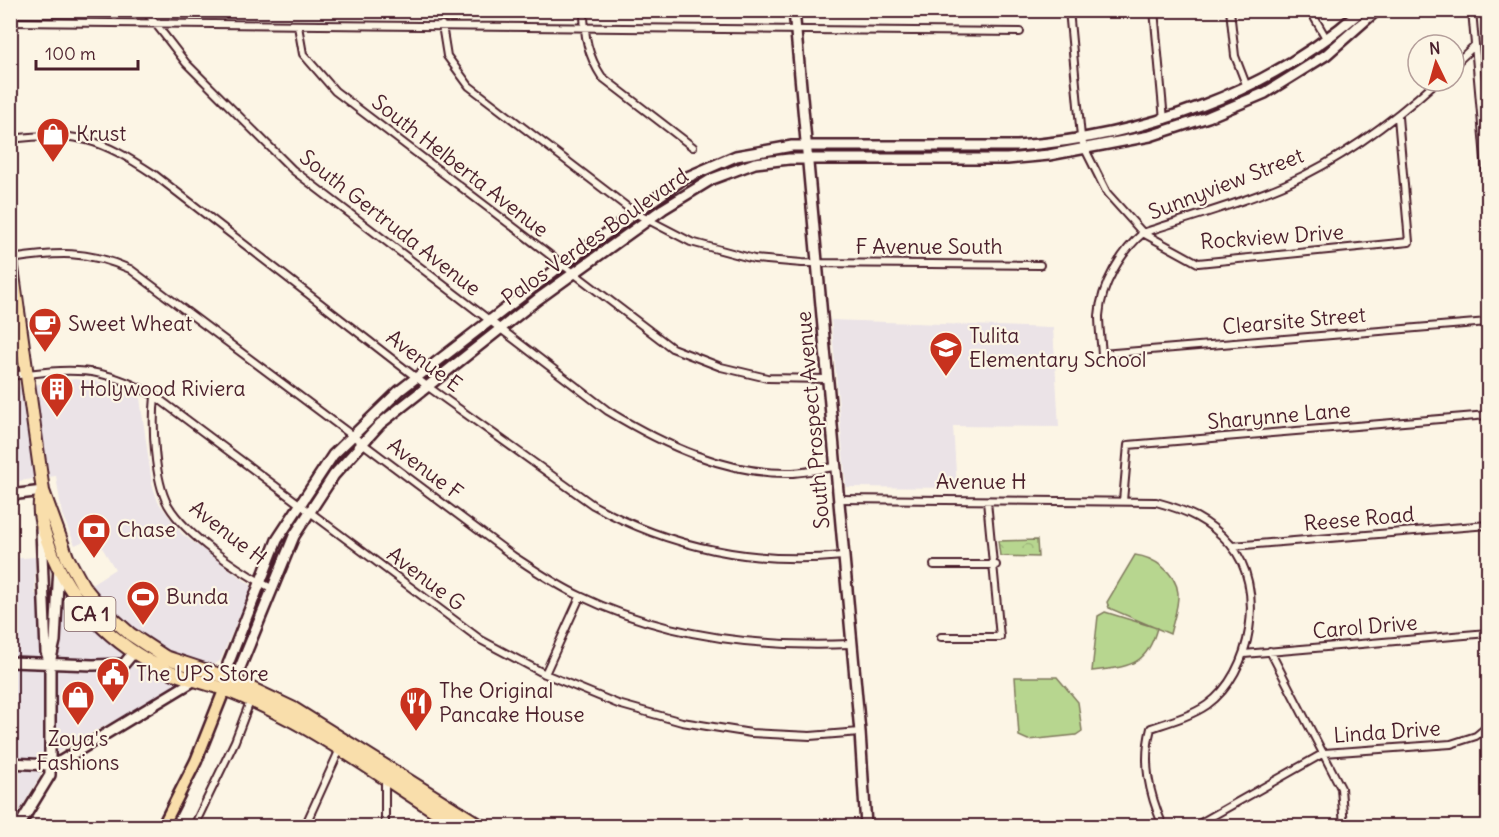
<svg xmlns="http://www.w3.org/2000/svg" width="1499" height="837" font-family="Delius,sans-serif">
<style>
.built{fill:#ebe3e7}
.green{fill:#b7d68f;stroke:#807a5d;stroke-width:1.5}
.forest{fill:url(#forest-crowns);stroke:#807a5d;stroke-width:1.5}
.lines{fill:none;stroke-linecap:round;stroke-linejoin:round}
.street-casing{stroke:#4a1f2b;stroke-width:10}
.secondary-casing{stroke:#4a1f2b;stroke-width:14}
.primary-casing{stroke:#4a1f2b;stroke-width:15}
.highway-casing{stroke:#4a1f2b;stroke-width:16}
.street{stroke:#fcf5e5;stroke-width:6}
.secondary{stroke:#fcf5e5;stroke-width:9}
.primary{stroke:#f9deab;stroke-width:10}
.highway{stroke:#f9deab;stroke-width:12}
.labels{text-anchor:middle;stroke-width:4.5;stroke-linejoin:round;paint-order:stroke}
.shield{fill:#fcf5e5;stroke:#7f5f63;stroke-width:1.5}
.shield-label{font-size:20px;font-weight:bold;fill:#4a1f2b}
.poi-label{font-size:21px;fill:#4a1f2b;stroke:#fcf5e5;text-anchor:start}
.street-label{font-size:21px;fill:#4a1f2b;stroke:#fcf5e5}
</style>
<defs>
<pattern id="forest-crowns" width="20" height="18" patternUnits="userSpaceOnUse" patternTransform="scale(1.5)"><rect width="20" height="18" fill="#b7d68f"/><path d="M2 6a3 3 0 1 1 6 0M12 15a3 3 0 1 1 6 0" fill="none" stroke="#9fb77c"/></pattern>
</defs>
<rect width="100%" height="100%" fill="#fcf5e5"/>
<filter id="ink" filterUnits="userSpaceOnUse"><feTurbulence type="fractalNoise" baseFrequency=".0167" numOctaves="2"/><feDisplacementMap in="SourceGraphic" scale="12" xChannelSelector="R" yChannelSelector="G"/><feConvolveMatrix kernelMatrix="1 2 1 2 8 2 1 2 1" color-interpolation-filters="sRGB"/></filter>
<g filter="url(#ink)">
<path class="built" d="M831,320L1053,328L1059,427L953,426L957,488L846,487Z
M75,379L103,382L140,398L152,484L158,502L182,534L252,586L220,661L44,760L39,778L11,826V559L35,557V594L66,600L115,569L95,536L75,545L62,514L56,476L11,482V388Z"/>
<path class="green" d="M1135,555C1153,557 1176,572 1178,593C1179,606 1173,621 1170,634L1109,608L1107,602Z
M1105,612L1157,628C1146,668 1128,666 1092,671L1098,616Z
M1015,677H1057L1078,702L1082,731L1076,735L1028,740L1019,736Z"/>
<path class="forest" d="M1037,540L1038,557L1000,556L998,541Z"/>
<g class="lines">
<defs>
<path id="street" d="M145,10L186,63L293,170L608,411C664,445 727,475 793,473C807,472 821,469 834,467
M584,10C584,36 588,56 602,77L693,147
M1069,10L1081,137L1084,147L1107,193L1143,233L1198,263L1409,242L1398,117
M1154,10L1164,120
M1230,10L1235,56L1247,87
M1310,10L1326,38
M1472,10L1488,194
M10,22L1020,32
M442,25L447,56L469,86L635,213L691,242L754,259L802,263L1040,265
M298,26L303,54L335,91L672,348L721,367L767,378L827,379
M1454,65L1475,45
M1437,81C1392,122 1342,159 1286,184C1240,204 1190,217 1143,233C1121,252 1101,285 1099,316C1099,328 1101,341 1102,354L1488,322
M10,139C78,131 99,138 155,175L427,386L593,505C670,548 756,565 843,556
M11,259C57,252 87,250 130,269L513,556C535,570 556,585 580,596C665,637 758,648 851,644
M10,376C71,368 101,365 155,396L481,640L545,674L618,704L682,722L751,733L810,736L860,732
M155,396C152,425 154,479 168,505C186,536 239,571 271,588
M839,499L1156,502C1186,510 1209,520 1230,544C1267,587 1252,673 1207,705C1191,716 1169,722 1151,728C1142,763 1149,793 1163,826
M1123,501L1128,445L1488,415
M1232,546L1488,525
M934,565H996
M941,637H1000L987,501
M1270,651L1341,788L1344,826
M1244,654L1488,633
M545,674L580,597
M385,779V826
M194,826L235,741L251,699
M305,826L340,749
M1195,826L1324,753L1451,744L1476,736L1488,726"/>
<path id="secondary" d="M794,10L860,732L866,826
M10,495L43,491
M41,529L46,652L50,663
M10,662L93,665L124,664L134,652
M229,678L239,670L294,536L334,475L380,424L538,299L663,209L712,179L755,163L789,159H1007L1049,155L1150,136L1208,117L1265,93L1326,55L1377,10
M229,678L228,664L277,540L333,455L399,391L562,265L683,179L736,156L792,146H1017C1141,137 1268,94 1362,10
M10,763L49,765L61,761L195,680
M19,826L50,775V663L55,641L59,565"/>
<path id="primary" d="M163,826L196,761L229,678"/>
<path id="highway" d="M10,253L43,491L67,557L83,586L101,608L130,634L165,657L229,678L294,709L481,826
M43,491C35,509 43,530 50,548C70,603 114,646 166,670C184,678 204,682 223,689C247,697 270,709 293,721C350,752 403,792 459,826"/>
</defs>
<use href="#street" class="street-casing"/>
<use href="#secondary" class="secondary-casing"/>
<use href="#primary" class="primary-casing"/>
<use href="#highway" class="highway-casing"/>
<use href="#street" class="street"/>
<use href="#secondary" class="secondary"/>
<use href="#primary" class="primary"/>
<use href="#highway" class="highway"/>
</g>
</g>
<defs>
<symbol id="shop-pin" viewBox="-11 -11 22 30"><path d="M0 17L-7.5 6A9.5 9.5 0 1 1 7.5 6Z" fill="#c8321e" stroke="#fcf5e5"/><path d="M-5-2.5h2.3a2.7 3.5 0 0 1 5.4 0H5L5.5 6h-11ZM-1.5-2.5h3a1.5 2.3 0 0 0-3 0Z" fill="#fff"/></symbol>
<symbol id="cafe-pin" viewBox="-11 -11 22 30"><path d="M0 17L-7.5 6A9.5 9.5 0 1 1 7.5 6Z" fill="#c8321e" stroke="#fcf5e5"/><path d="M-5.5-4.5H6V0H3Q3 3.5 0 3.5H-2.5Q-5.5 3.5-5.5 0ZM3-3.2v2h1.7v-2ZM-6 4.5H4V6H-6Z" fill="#fff"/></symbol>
<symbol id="school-pin" viewBox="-11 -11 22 30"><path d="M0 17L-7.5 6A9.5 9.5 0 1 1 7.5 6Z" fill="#c8321e" stroke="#fcf5e5"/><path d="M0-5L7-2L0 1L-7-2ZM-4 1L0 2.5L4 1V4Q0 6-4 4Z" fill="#fff"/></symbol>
<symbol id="building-pin" viewBox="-11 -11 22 30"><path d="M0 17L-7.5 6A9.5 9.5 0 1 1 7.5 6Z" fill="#c8321e" stroke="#fcf5e5"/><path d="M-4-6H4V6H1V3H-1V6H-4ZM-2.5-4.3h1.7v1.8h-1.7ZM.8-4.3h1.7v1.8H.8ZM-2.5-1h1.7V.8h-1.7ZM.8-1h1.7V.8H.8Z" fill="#fff"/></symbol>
<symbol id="bank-pin" viewBox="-11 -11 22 30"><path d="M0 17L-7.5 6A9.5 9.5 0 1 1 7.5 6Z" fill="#c8321e" stroke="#fcf5e5"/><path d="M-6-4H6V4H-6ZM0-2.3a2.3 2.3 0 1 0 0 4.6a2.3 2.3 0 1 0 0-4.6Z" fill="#fff"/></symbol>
<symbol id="stadium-pin" viewBox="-11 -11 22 30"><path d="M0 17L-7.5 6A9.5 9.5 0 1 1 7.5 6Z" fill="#c8321e" stroke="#fcf5e5"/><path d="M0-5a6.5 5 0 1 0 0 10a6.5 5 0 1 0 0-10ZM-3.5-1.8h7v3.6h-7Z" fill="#fff"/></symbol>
<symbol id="civic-pin" viewBox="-11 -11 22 30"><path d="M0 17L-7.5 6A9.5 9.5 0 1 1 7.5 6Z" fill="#c8321e" stroke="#fcf5e5"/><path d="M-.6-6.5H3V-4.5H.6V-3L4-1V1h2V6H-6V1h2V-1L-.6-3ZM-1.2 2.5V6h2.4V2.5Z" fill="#fff"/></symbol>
<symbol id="restaurant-pin" viewBox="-11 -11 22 30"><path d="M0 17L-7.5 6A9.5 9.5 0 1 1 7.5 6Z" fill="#c8321e" stroke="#fcf5e5"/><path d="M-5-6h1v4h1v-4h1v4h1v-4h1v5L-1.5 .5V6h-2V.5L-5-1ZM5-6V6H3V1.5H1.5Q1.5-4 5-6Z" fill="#fff"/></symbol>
</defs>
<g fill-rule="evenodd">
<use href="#shop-pin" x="34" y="115" width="38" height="52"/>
<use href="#cafe-pin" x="26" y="305" width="38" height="52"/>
<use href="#school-pin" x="927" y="329" width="38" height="52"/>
<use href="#building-pin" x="38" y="370" width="38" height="52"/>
<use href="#bank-pin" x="75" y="511" width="38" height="52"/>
<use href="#stadium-pin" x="124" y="578" width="38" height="52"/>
<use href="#civic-pin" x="94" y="655" width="38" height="52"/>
<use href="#shop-pin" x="59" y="678" width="38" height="52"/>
<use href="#restaurant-pin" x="397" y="684" width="38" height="52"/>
</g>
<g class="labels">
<rect class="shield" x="64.5" y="597" width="51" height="34" rx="4.5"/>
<g class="shield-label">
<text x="90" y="621">CA 1</text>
</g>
<g class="poi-label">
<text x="76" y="141">Krust</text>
<text x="68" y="331">Sweet Wheat</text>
<text x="969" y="343">Tulita<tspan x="969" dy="24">Elementary School</tspan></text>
<text x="80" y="396">Holywood Riviera</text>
<text x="117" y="537">Chase</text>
<text x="166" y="604">Bunda</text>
<text x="136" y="681">The UPS Store</text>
<text x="439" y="698">The Original<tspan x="439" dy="24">Pancake House</tspan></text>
<text x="78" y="746" text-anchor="middle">Zoya's<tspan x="78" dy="24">Fashions</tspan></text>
</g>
<g class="street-label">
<text transform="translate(460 166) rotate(38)" y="7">South Helberta Avenue</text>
<text transform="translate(1226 184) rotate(-21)" y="7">Sunnyview Street</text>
<text transform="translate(390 223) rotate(38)" y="7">South Gertruda Avenue</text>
<text transform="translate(595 237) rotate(-35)" y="7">Palos Verdes Boulevard</text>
<text transform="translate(1272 237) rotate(-4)" y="7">Rockview Drive</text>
<text x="929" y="254">F Avenue South</text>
<text transform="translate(1294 321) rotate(-5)" y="7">Clearsite Street</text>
<text transform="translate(424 361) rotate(37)" y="7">Avenue E</text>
<text transform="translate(1279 416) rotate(-5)" y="7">Sharynne Lane</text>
<text transform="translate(813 420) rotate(-95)" y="7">South Prospect Avenue</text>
<text transform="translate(425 469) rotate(37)" y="7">Avenue F</text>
<text x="981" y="489">Avenue H</text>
<text transform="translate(1359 519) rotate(-5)" y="7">Reese Road</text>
<text transform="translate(228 533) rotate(38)" y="7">Avenue H</text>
<text transform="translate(426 579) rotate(37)" y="7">Avenue G</text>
<text transform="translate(1365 627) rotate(-5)" y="7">Carol Drive</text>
<text transform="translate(1387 732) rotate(-4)" y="7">Linda Drive</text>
</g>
</g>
<rect width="1499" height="837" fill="none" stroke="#fcf5e5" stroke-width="36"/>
<rect x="18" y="18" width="1463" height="801" fill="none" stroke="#4a1f2b" stroke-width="2" filter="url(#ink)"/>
<g transform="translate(1436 63) rotate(355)"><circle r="28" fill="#fcf5e5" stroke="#b59f9b" stroke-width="1.5"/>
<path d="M0-4.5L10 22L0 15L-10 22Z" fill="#c8321e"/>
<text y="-9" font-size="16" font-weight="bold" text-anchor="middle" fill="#4a1f2b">N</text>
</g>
<path d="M36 60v9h102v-9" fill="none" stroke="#4a1f2b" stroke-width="3"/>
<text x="45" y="60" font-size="18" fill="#4a1f2b" stroke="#fcf5e5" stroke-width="4.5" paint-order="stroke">100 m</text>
</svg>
